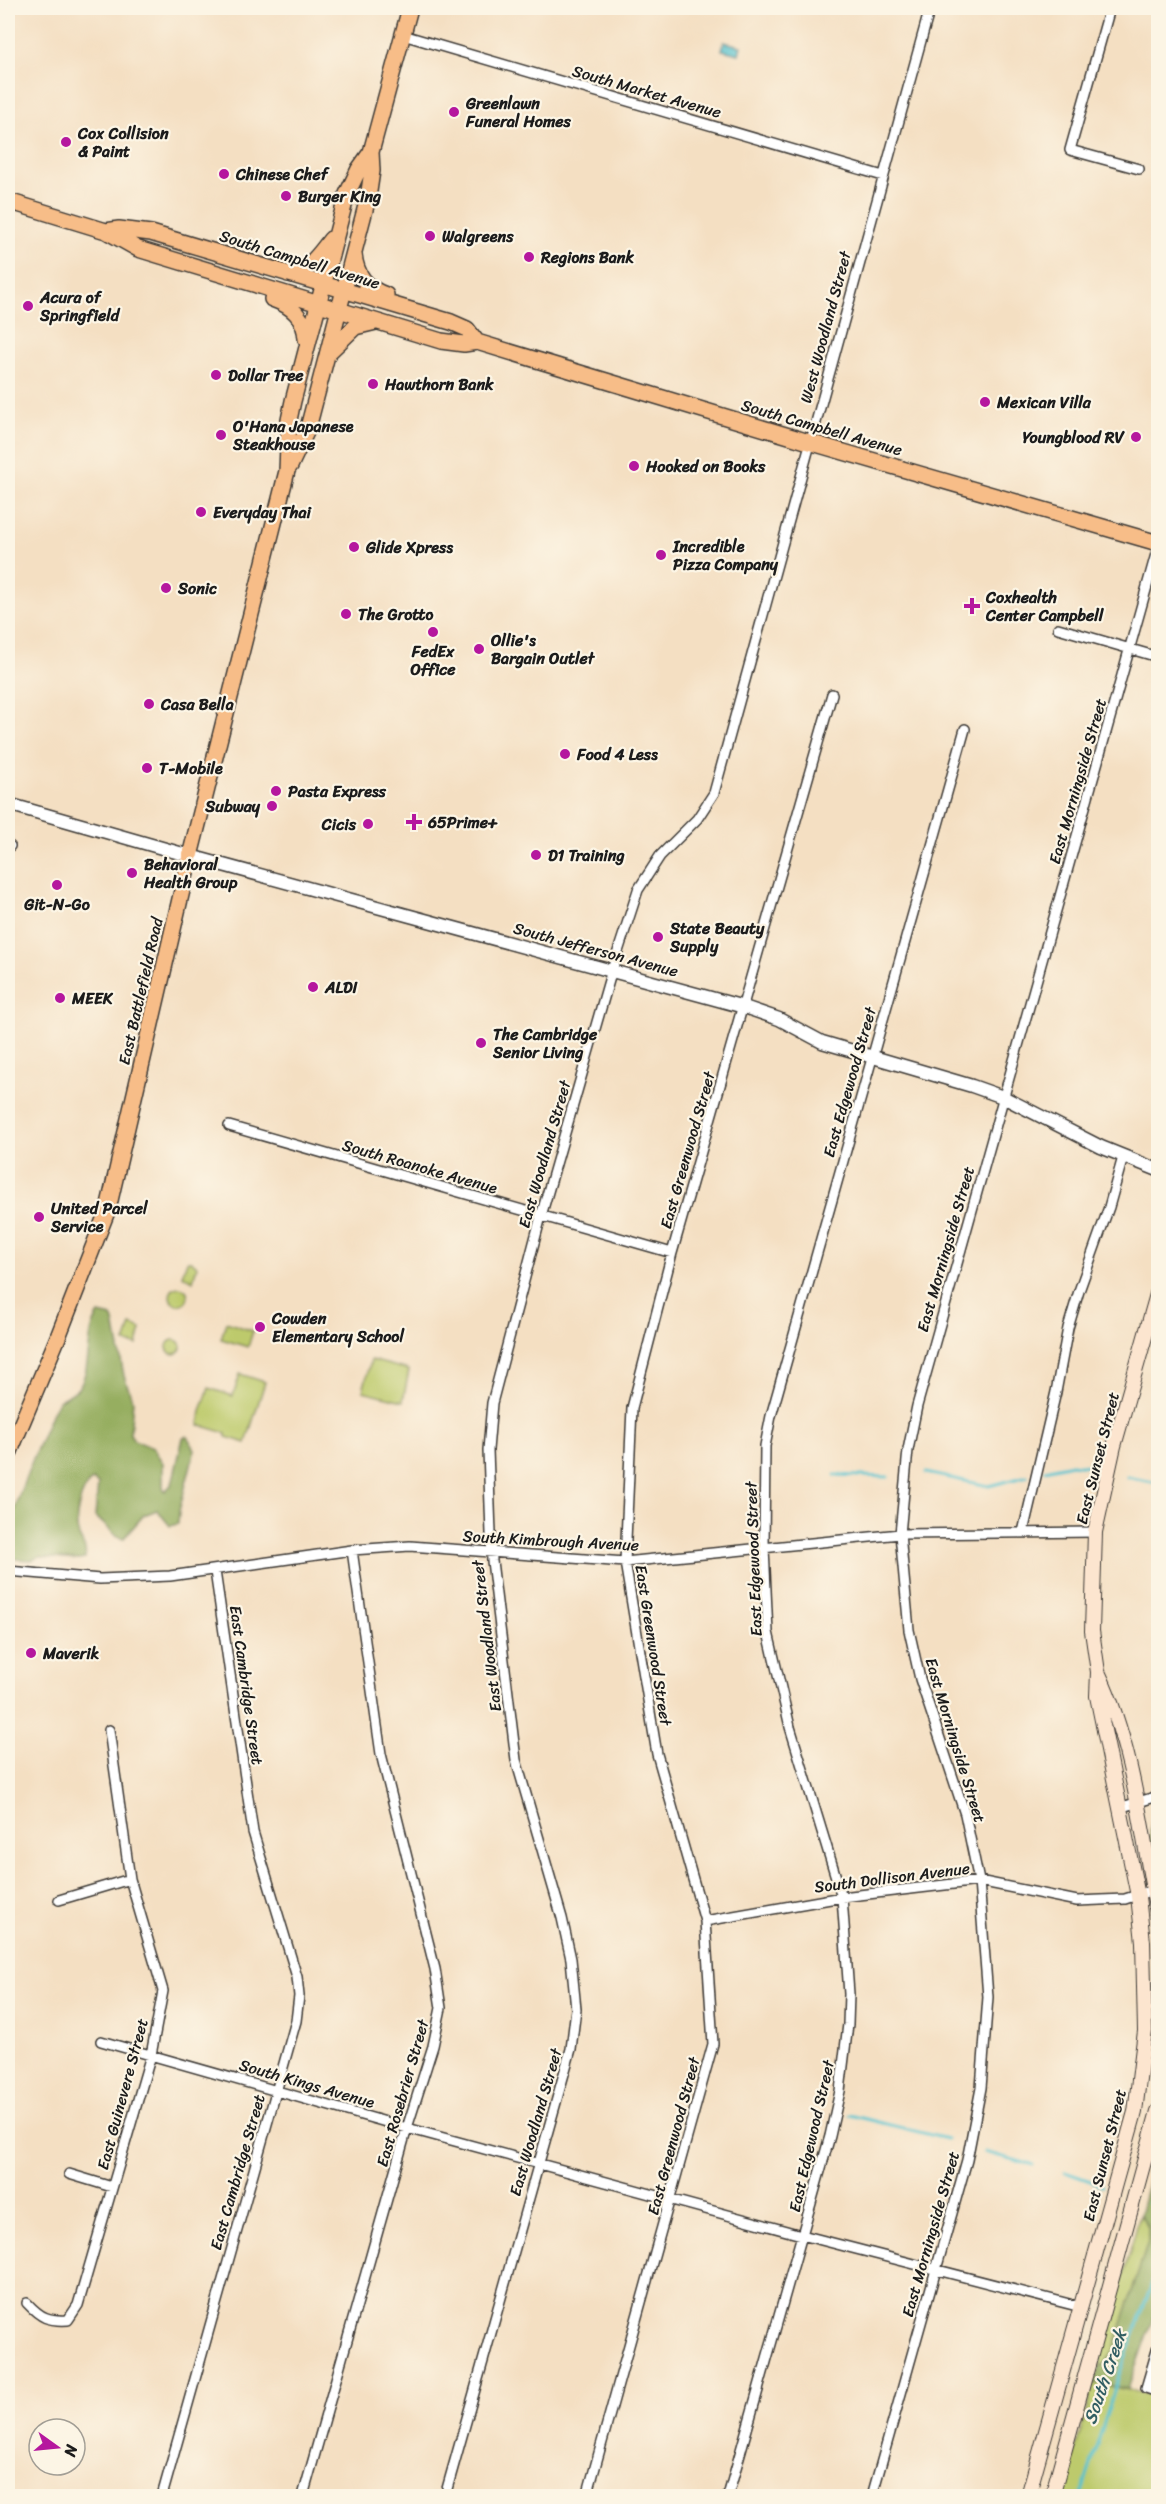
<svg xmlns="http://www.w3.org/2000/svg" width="1166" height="2504" font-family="Sriracha,sans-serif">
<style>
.green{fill:#bdca6c;stroke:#6c7344;stroke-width:1.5}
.forest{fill:#96ae60;stroke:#59653e;stroke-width:1.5}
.water{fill:#54c1cd;stroke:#386e74;stroke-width:1.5}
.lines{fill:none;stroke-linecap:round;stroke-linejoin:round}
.stream{stroke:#54c1cd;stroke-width:3}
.minor-casing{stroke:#3c3935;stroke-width:12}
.tertiary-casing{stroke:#3c3935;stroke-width:15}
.secondary-casing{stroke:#3c3935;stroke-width:16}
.primary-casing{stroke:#3c3935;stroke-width:18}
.minor{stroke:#fff;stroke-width:9}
.tertiary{stroke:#fff;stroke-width:12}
.secondary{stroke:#fce5cf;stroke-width:14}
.primary{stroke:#f7bd88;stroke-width:15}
.poi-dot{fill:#b5179e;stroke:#fcf5e5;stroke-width:2}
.labels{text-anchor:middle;stroke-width:4.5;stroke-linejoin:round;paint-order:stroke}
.street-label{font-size:16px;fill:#1c1c1c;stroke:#fcf5e5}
.poi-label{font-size:16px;font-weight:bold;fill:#1c1c1c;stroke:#fcf5e5;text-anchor:start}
.water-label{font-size:18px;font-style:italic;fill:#325e63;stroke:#fcf5e5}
</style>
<rect width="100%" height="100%" fill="#fcf5e5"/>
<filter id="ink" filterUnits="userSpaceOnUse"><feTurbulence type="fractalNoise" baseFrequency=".0167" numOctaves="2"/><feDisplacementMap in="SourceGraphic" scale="12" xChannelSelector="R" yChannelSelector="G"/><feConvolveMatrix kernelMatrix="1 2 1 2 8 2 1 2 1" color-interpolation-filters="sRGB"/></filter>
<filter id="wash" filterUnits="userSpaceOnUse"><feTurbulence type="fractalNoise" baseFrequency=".008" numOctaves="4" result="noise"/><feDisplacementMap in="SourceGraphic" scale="24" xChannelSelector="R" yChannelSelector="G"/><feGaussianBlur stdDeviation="1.35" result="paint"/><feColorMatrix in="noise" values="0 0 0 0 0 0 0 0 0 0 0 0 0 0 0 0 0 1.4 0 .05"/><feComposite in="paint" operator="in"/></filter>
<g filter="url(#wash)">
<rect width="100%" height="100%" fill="#f4dfc2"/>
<path class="green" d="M187,1261H191L197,1266L193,1281L182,1275Z
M170 1296a9 9 0 1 1 18 0a9 9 0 1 1-18 0Z
M226,1322L253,1331L248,1347L221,1339Z
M131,1325L141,1329L137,1345L125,1343Z
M167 1347a7 7 0 1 1 14 0a7 7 0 1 1-14 0Z
M371,1360L409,1370L403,1401L363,1391Z
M240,1374L265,1382L246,1443L226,1437V1433L199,1425L201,1411L209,1388L233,1396Z
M1158,1812V1877C1154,1857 1142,1829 1158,1812Z
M1158,2143V2188L1148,2185Z
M1140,2215L1148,2227V2242L1114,2349L1106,2363L1098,2367Z
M1094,2383L1158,2396V2496H1062Z"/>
<path class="forest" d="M99,1314L112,1317L114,1321L124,1376L133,1401L130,1434L134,1440L153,1448L163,1463V1487L165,1491L172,1484L183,1438L187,1436L195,1449L179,1511L178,1524L170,1526L157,1510L144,1515L123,1539C111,1534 106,1524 95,1517L98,1484L92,1480C80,1491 73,1519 79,1536C83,1545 87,1548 85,1559L78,1560L39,1557L32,1560L15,1559L8,1553C7,1512 37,1451 52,1412C54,1409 56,1403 60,1400C66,1395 74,1394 79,1387C93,1365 84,1334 99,1314Z
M1148,2185L1158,2188V2303L1128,2389L1094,2383L1098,2367L1106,2363L1114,2349L1148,2242V2227L1140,2215Z"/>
<path class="water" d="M724,42L741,46L739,54L722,50Z"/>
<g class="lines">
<path class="stream" d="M1045,1470L1071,1464L1089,1466
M926,1473L989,1486L1027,1476
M835,1475L888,1477
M1127,1477L1158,1483
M850,2115L947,2139
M984,2152L1033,2165
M1065,2172L1102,2185
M1149,2203L1158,2207
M1081,2496L1119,2375L1158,2267"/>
</g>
</g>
<g filter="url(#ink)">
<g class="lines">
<defs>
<path id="minor" d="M1110,8L1070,150L1139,169
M403,35L883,176
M1058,628L1158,657
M8,845L10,846
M229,1126L672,1253
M1023,1532L1056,1392L1068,1328L1079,1291L1109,1207L1123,1157
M8,1571L100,1579L170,1576L352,1550L410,1546L625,1562L900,1534L1095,1532
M1119,1808L1158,1796
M59,1900L130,1879
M705,1921L842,1897L979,1881L1077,1901L1125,1899L1153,1890
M101,2041L407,2128L794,2233L1081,2307
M69,2174L112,2187
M27,2303C41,2318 48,2321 68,2320L78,2305L151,2055L163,1991L130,1879L109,1730
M1158,2347L1146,2388L1158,2392
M162,2496L296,2021L299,1996L297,1977L253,1832L215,1571
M303,2496L407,2128L433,2046L441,2008L435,1969L381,1754L352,1550
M445,2496L571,2049L576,2009L571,1959L562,1918L516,1760L492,1561L488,1450L492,1403L541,1216L612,970L638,890L660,856L697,819L714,793L930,8
M587,2496L713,2044L705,1921L657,1754L625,1562L632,1408L672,1253L832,694
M728,2496L830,2136L840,2091L848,2024L849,1994L842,1897L790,1727L768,1632L764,1548L765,1446L771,1416L965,729
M872,2496L967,2160L981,2088L988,1997L979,1881L965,1814L920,1679L909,1630L900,1534L908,1450L917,1406L1158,547"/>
<path id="tertiary" d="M8,804L190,856L744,1007L779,1019L822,1042L972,1086L1003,1097L1101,1147L1158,1170"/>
<path id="secondary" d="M1099,1674C1134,1749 1142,1836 1158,1917
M1028,2496L1135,2112L1145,2031L1143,1942L1138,1896L1097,1696L1098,1672L1092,1631L1095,1532L1114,1446L1158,1291
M1052,2496L1158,2111"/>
<path id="primary" d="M8,201L106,231L138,249L441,341L464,344L477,342L809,442L1158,543
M106,231L119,229L151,233L451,322L467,329L477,342
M354,254C356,275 366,288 386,295
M288,274C309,271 319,254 331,239
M272,299C292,306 305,317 306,339
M328,353L355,327L376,322
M290,466L308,428L368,198L372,171L371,152L410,8
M8,1456L58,1337L108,1209L190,856L287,471L289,420L293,401L347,194L359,169L371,152"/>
</defs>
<use href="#minor" class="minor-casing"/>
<use href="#tertiary" class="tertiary-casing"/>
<use href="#secondary" class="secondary-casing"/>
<use href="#primary" class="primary-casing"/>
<use href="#minor" class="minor"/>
<use href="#tertiary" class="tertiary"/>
<use href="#secondary" class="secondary"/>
<use href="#primary" class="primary"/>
</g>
</g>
<g class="poi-dot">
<circle cx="454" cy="112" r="6"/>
<circle cx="66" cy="142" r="6"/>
<circle cx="224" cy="174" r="6"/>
<circle cx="286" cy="196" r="6"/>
<circle cx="430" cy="236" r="6"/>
<circle cx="529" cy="257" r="6"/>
<circle cx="28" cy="306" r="6"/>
<circle cx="216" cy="375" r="6"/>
<circle cx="373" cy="384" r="6"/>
<circle cx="985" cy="402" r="6"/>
<circle cx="221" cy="435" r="6"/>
<circle cx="1136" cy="437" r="6"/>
<circle cx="634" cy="466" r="6"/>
<circle cx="201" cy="512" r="6"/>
<circle cx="354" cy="547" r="6"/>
<circle cx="661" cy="555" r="6"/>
<circle cx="166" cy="588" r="6"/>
<path d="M969 597h6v6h6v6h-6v6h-6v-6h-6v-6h6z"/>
<circle cx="346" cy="614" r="6"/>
<circle cx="433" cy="632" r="6"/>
<circle cx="479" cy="649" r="6"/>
<circle cx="149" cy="704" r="6"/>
<circle cx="565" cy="754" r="6"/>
<circle cx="147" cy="768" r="6"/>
<circle cx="276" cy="791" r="6"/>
<circle cx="272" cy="806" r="6"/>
<path d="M411 813h6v6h6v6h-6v6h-6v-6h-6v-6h6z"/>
<circle cx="368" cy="824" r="6"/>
<circle cx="536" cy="855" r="6"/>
<circle cx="132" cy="873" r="6"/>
<circle cx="57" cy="885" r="6"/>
<circle cx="658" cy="937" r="6"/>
<circle cx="313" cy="987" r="6"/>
<circle cx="60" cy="998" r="6"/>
<circle cx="481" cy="1043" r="6"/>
<circle cx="39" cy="1217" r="6"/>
<circle cx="260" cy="1327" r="6"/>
<circle cx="31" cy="1653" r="6"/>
</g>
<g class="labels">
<g class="street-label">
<text transform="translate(647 91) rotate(16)" y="6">South Market Avenue</text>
<text transform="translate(300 259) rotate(17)" y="6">South Campbell Avenue</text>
<text transform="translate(825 327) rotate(-75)" y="6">West Woodland Street</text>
<text transform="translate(822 427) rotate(16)" y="6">South Campbell Avenue</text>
<text transform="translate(1077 781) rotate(-74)" y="6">East Morningside Street</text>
<text transform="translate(596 949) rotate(15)" y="6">South Jefferson Avenue</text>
<text transform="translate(140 991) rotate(-77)" y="6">East Battlefield Road</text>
<text transform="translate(849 1082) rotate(-74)" y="6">East Edgewood Street</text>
<text transform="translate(687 1150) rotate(-74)" y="6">East Greenwood Street</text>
<text transform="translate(544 1154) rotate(-74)" y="6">East Woodland Street</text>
<text transform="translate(420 1166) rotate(16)" y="6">South Roanoke Avenue</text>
<text transform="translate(945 1249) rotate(-74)" y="6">East Morningside Street</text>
<text transform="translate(1097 1458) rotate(-76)" y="6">East Sunset Street</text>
<text transform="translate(551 1540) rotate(3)" y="6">South Kimbrough Avenue</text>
<text transform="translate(753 1559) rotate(-92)" y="6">East Edgewood Street</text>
<text transform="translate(486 1636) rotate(-97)" y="6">East Woodland Street</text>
<text transform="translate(654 1645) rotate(81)" y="6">East Greenwood Street</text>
<text transform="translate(247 1685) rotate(82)" y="6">East Cambridge Street</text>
<text transform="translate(956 1740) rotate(73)" y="6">East Morningside Street</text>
<text transform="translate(892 1877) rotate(-7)" y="6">South Dollison Avenue</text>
<text transform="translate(307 2083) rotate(16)" y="6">South Kings Avenue</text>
<text transform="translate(402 2093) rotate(-74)" y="6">East Rosebrier Street</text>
<text transform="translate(122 2094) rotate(-75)" y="6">East Guinevere Street</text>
<text transform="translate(535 2122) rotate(-74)" y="6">East Woodland Street</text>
<text transform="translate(673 2136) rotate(-75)" y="6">East Greenwood Street</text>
<text transform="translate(811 2136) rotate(-77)" y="6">East Edgewood Street</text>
<text transform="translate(1104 2155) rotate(-76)" y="6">East Sunset Street</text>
<text transform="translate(237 2172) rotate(-74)" y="6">East Cambridge Street</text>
<text transform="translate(930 2234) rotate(-74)" y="6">East Morningside Street</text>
</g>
<g class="poi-label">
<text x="466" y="109">Greenlawn<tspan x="466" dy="18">Funeral Homes</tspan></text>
<text x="78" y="139">Cox Collision<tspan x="78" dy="18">&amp; Paint</tspan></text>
<text x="236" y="180">Chinese Chef</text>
<text x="298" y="202">Burger King</text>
<text x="442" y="242">Walgreens</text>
<text x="541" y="263">Regions Bank</text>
<text x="40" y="303">Acura of<tspan x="40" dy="18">Springfield</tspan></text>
<text x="228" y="381">Dollar Tree</text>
<text x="385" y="390">Hawthorn Bank</text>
<text x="997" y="408">Mexican Villa</text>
<text x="233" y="432">O'Hana Japanese<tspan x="233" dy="18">Steakhouse</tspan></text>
<text x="1124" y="443" text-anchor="end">Youngblood RV</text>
<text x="646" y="472">Hooked on Books</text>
<text x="213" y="518">Everyday Thai</text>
<text x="673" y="552">Incredible<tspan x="673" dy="18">Pizza Company</tspan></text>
<text x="366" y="553">Glide Xpress</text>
<text x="178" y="594">Sonic</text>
<text x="986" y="603">Coxhealth<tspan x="986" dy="18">Center Campbell</tspan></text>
<text x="358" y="620">The Grotto</text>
<text x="491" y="646">Ollie's<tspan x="491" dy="18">Bargain Outlet</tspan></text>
<text x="433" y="657" text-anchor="middle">FedEx<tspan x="433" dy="18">Office</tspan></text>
<text x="161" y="710">Casa Bella</text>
<text x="577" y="760">Food 4 Less</text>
<text x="159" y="774">T-Mobile</text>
<text x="288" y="797">Pasta Express</text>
<text x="260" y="812" text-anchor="end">Subway</text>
<text x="428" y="828">65Prime+</text>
<text x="356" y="830" text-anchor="end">Cicis</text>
<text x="548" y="861">D1 Training</text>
<text x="144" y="870">Behavioral<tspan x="144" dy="18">Health Group</tspan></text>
<text x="57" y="910" text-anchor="middle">Git-N-Go</text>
<text x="670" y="934">State Beauty<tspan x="670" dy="18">Supply</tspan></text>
<text x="325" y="993">ALDI</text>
<text x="72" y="1004">MEEK</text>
<text x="493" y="1040">The Cambridge<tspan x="493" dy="18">Senior Living</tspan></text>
<text x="51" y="1214">United Parcel<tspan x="51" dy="18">Service</tspan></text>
<text x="272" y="1324">Cowden<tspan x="272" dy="18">Elementary School</tspan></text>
<text x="43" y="1659">Maverik</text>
</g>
<g class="water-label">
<text transform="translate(1105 2377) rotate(-71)" y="6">South Creek</text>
</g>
</g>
<rect width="1166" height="2504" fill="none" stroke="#fcf5e5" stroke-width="30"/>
<g transform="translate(57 2447) rotate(105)"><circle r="28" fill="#fcf5e5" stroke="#a29e95" stroke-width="1.5"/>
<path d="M0-4.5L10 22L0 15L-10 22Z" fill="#b5179e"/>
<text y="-9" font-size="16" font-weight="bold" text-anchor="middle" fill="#1c1c1c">N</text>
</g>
</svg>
